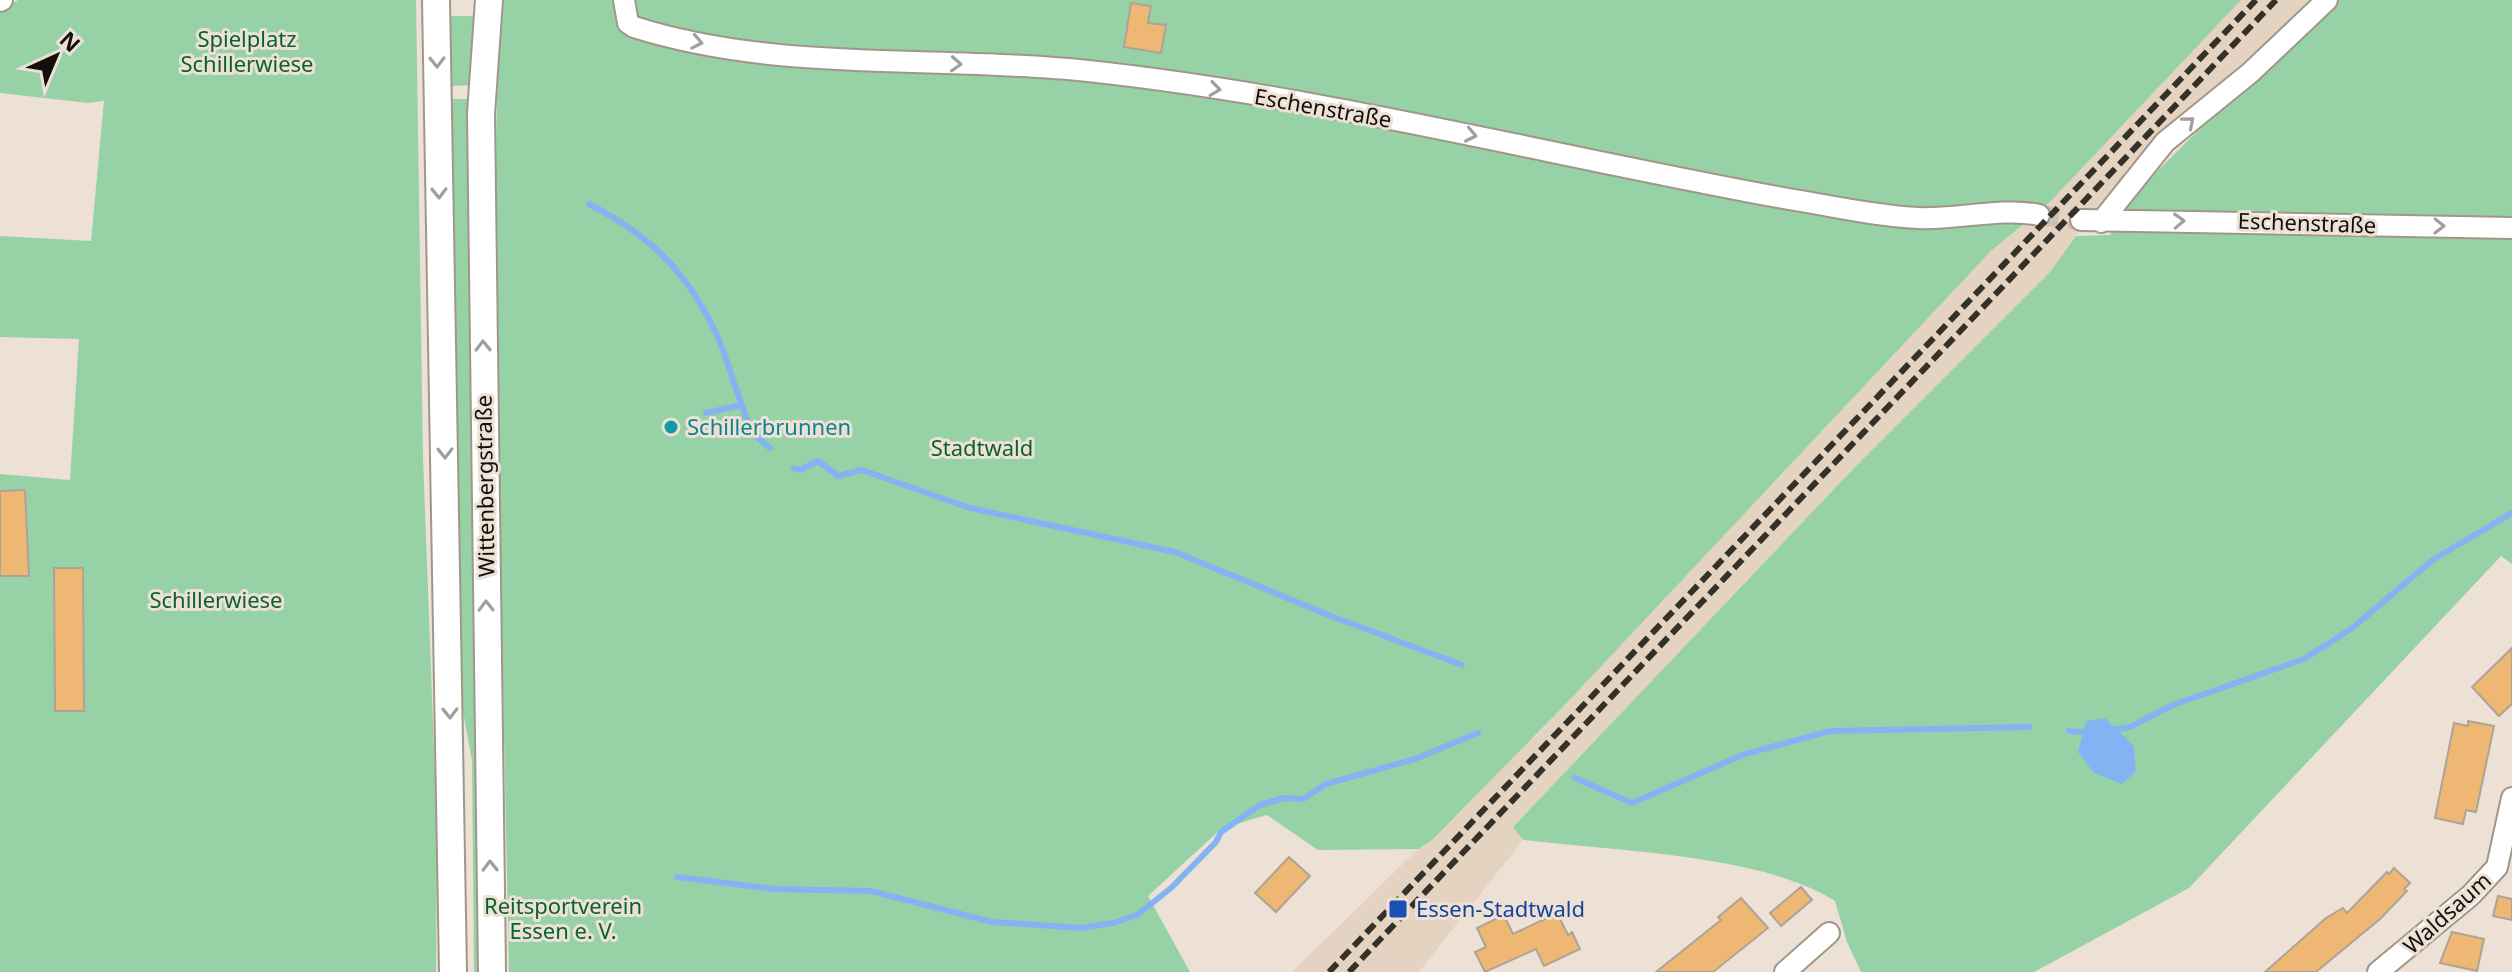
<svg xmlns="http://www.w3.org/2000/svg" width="2512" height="972" font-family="'Noto Sans',sans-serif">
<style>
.built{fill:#e4d3c0}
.green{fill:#96d2a6}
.water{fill:#84b3f4}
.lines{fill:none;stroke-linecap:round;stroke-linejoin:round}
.stream{stroke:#84b3f4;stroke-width:6}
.building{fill:#efb774;stroke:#ada396;stroke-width:2}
.minor-tunnel{stroke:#cbc2b6;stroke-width:20;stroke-dasharray:20 10;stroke-linecap:butt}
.minor-casing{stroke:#a1968a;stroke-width:24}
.major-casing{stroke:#a1968a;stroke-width:30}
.minor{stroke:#fff;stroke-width:20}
.major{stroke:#fff;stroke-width:26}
.rail{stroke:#34302a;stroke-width:6;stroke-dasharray:12 6;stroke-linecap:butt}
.oneway{stroke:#a19f9d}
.culture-dot{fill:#0f9aa8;stroke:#ece1d4;stroke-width:3}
.transit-dot{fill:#1a4fb4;stroke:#ece1d4;stroke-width:3}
.labels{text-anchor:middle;stroke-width:6;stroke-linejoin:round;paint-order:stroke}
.park-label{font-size:22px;fill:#0a6232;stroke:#ece1d4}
.street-label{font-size:22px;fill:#13100b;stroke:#ece1d4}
.culture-label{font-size:22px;fill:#0d838f;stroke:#ece1d4;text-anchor:start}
.transit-label{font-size:22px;fill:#164399;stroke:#ece1d4;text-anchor:start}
</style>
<rect width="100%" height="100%" fill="#ece1d4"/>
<path class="built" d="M2241,0H2321L2203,96L2164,135L2088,219L2050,272L1854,468L1514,827L1523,840L1419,972H1292L1418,849L1431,841L1530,738L1533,739L1990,252L2048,204Z"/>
<path class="green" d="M18,0H416L423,458L437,829L436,972H0V474L70,480L79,339L0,337V236L91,241L104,101L88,103L0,93V11Z
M499,0H2241L2048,204L1990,252L1562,708L1431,841L1418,849L1318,850L1267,815L1222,828L1148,896L1190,972H509L494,252Z
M2330,0H2512V564L2501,556L2189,888L2034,972H1861L1847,942L1835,901C1761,854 1613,851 1523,840L1513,827L1854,468L2050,272L2076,236L2110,235L2126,202Z
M448,16H477L476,85L448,86Z
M449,99H471L482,972H474L472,761L459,689Z"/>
<path class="water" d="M2105,718L2134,746L2136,771L2122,784L2094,773L2078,752L2086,721Z"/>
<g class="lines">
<path class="stream" d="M589,204C647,234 685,269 714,329C726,353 732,381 742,405
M706,413L742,405L751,432L770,448
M794,468L800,470L818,461L838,476L862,470L970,508L1175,552L1331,616L1462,665
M2112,730L2130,727L2173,705L2304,659L2351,629L2434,559L2512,513
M2069,731L2085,732
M1575,778L1632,803L1745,754L1830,731L2029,727
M677,877L774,889L871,891L992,922L1082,928L1113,923L1137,915L1171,888L1216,842L1221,832L1260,805L1284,798L1303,799L1326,784L1415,759L1478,733"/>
</g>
<path class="building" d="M1131,3L1151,6L1148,23L1166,25L1161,53L1124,47Z
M25,490L29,576H0V491Z
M54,568H83L84,711H55Z
M2512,648V704L2499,716L2472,687Z
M2468,721L2494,726L2476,812L2466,810L2463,824L2435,818L2454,723L2468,726Z
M1289,857L1310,876L1276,912L1255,893Z
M2394,868L2410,883L2404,889L2407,891L2380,919L2316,972H2265L2326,918L2343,908L2347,913L2387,872L2389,874Z
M1801,887L1812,900L1781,926L1770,913Z
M2498,896L2512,899V920L2493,916Z
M1741,898L1768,928L1713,972H1656L1721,920L1718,917Z
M1557,913L1568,935L1572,932L1580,949L1544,966L1536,949L1485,972L1475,952L1486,947L1477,928L1504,915L1513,934Z
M2452,932L2484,939L2477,971L2440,963Z"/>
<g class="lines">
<path class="minor-tunnel" d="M2039,215L2081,220"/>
<defs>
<path id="minor" d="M624,0L628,23L634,27C779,73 938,55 1088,71C1322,96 1552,156 1783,198C1827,205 1874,216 1918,218C1954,220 2004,207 2039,215
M0,1L2,0
M2081,220L2512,228
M2101,222L2165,142L2250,73L2327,0
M1785,972L1829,933
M2378,972L2471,895L2497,867L2512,798"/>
<path id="major" d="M436,0L453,972
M489,0L481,114L492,972"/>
</defs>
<use href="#minor" class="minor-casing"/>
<use href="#major" class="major-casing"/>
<use href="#minor" class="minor"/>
<use href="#major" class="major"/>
<path class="rail" d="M1329,972L2256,0
M1349,972L2276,0"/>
</g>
<defs><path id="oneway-chevron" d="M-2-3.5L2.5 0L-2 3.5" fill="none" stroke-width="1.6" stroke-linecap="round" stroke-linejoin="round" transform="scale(2)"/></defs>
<g class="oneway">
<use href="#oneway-chevron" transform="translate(697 42) rotate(11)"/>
<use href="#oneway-chevron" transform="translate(437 62) rotate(89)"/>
<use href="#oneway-chevron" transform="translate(956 64) rotate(3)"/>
<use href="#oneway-chevron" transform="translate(1215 89) rotate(8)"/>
<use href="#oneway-chevron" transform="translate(2189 122) rotate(-40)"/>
<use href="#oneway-chevron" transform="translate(1471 135) rotate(12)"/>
<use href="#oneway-chevron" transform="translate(439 193) rotate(89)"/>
<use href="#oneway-chevron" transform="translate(2179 221) rotate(-2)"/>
<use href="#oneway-chevron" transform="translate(2439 226) rotate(1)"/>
<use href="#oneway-chevron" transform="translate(483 346) rotate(-91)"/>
<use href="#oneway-chevron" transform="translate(445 453) rotate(89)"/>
<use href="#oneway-chevron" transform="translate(486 606) rotate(-91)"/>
<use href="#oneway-chevron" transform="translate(450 713) rotate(89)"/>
<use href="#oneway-chevron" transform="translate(490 866) rotate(-91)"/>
</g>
<circle class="culture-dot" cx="671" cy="427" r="8"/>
<rect class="transit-dot" x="1388" y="899" width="20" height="20" rx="4"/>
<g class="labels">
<g class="park-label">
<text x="247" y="47">Spielplatz<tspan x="247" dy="25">Schillerwiese</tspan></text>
<text x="982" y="456">Stadtwald</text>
<text x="216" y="608">Schillerwiese</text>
<text x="563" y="914">Reitsportverein<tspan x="563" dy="25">Essen e. V.</tspan></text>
</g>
<g class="street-label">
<text transform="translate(1323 108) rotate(10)" y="8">Eschenstraße</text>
<text transform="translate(2307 223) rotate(2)" y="8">Eschenstraße</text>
<text transform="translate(485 486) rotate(-91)" y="8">Wittenbergstraße</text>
<text transform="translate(2447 913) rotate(-42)" y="8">Waldsaum</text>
</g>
<g class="culture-label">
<text x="687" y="435">Schillerbrunnen</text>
</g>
<g class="transit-label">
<text x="1416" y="917">Essen-Stadtwald</text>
</g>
</g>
<g transform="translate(56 56) rotate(44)" stroke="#ece1d4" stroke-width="6" paint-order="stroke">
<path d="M0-6L14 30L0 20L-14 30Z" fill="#13100b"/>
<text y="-12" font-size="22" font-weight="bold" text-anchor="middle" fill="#13100b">N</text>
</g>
</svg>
